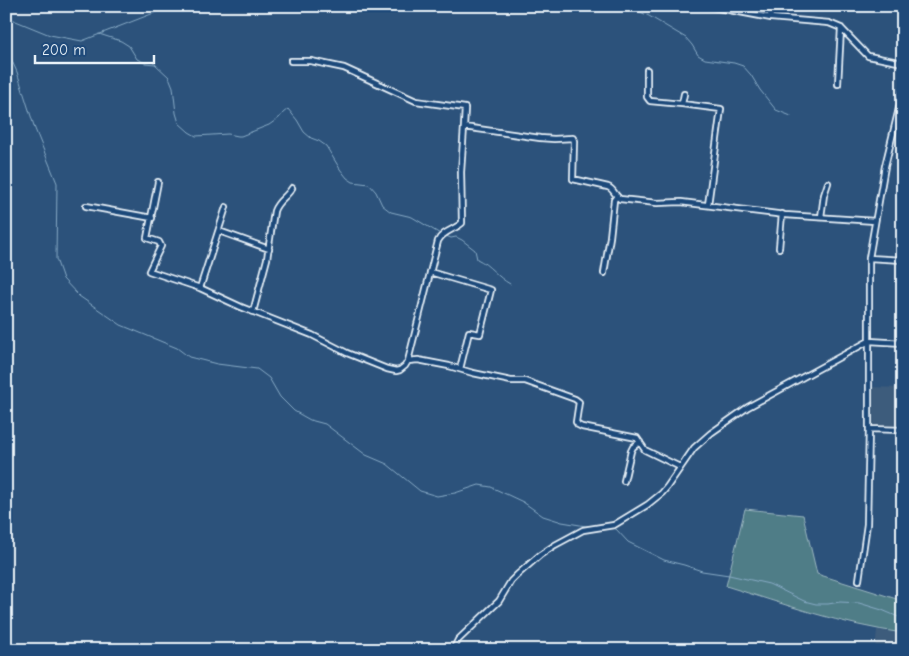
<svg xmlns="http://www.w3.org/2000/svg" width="909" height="656" font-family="'Comic Neue',sans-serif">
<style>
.built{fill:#3c5b7c}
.green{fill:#4f7d87;stroke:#9cb7c0}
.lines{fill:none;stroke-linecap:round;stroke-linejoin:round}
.stream{stroke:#88abc6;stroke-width:1}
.street-casing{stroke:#e8f1f8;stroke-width:8}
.street{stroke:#1f4a7a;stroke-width:4.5}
</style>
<rect width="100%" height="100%" fill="#2c527b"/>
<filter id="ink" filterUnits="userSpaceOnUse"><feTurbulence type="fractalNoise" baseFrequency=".02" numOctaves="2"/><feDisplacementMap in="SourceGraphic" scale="10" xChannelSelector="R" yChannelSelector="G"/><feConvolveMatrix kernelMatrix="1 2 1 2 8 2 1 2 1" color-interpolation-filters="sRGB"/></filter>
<g filter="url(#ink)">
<path class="built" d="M871,387L903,388V429H871Z
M877,630L903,633V650H875Z"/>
<path class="green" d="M745,509L803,515L817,574L903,601V633C842,625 784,604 726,586Z"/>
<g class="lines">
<path class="stream" d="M627,6L649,16L686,38L692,45L698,55L705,59L734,63L743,66L751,75L760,90L776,110L791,116
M6,17L50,35L82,41L172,6
M99,34L121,41L129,46L137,59L145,63L155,64L169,77L173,87L176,113L179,123L189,132L196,136L228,134L238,136H241L269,125L279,118L283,113L288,109L297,120L304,132L311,138L319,141L326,146L340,169L347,178L353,182L369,184L376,192L382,205L391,212L412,217L442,235
M6,48L17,72L35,129L57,183L56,259L63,279L79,296L121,325L177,348L189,357L217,364L257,369L269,378L280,397L294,411L310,420L325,424L366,455L387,464L420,491L437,496L455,493L479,485L491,487L523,502L543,516L562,522L586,526L600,525
M446,236L451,238L456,237L462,240L475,250L477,259C490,265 497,277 510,284
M611,528L616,529L628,542L664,560L684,565L702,571L729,575L769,584L804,601L816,604H828L840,602L859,603L882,610L903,619"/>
<defs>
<path id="street" d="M708,6L771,18L829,23L841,28L868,56L903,63
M769,6L771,18
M291,61H311L344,68L416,101L465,108L464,127L540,138L554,139L573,138L574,141L573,179L608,187C614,189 615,196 620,199L657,203L681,202L785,215L875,221
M647,70V97L650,101L682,104
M838,84L841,28
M684,94L682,104L721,109L708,205
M158,182L147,238L159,242L161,246L149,271L200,288L241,307L312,335L347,353L387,369L396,371L400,370L405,366L408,361L438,241C443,231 454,230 462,223L461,172L464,127
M86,206L152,218
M821,217L824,195L828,183
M219,231L269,249
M779,248L782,214
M869,258L903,260
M430,272L491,290L480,334L469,332L460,369
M604,273L610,237L614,200L617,196
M200,288L226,207
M253,312L267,259L274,211C278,200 286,198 292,188
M408,361L418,360L449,366L473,373L511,381H525L575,399L579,402L576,422L578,425L582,427L637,438L645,450L680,467
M869,429L903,430
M624,481L631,451L633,447L640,442
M859,580L867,524L869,429V258L885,166L903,92
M453,650L458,640L499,601L511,581L517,575L540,555L555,545L583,530L614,525L647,505L662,493L667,487L694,448L711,433L748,407L869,341L903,343"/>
</defs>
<use href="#street" class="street-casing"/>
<use href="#street" class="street"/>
</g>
</g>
<rect width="909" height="656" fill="none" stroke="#1f4a7a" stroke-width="25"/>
<rect x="12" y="12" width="884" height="631" fill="none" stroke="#e8f1f8" stroke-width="2" filter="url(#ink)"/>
<path d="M35 55v8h119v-8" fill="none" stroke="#e8f1f8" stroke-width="2.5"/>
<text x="42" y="55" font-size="15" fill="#e8f1f8" stroke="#1f4a7a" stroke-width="4" paint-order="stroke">200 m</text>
</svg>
